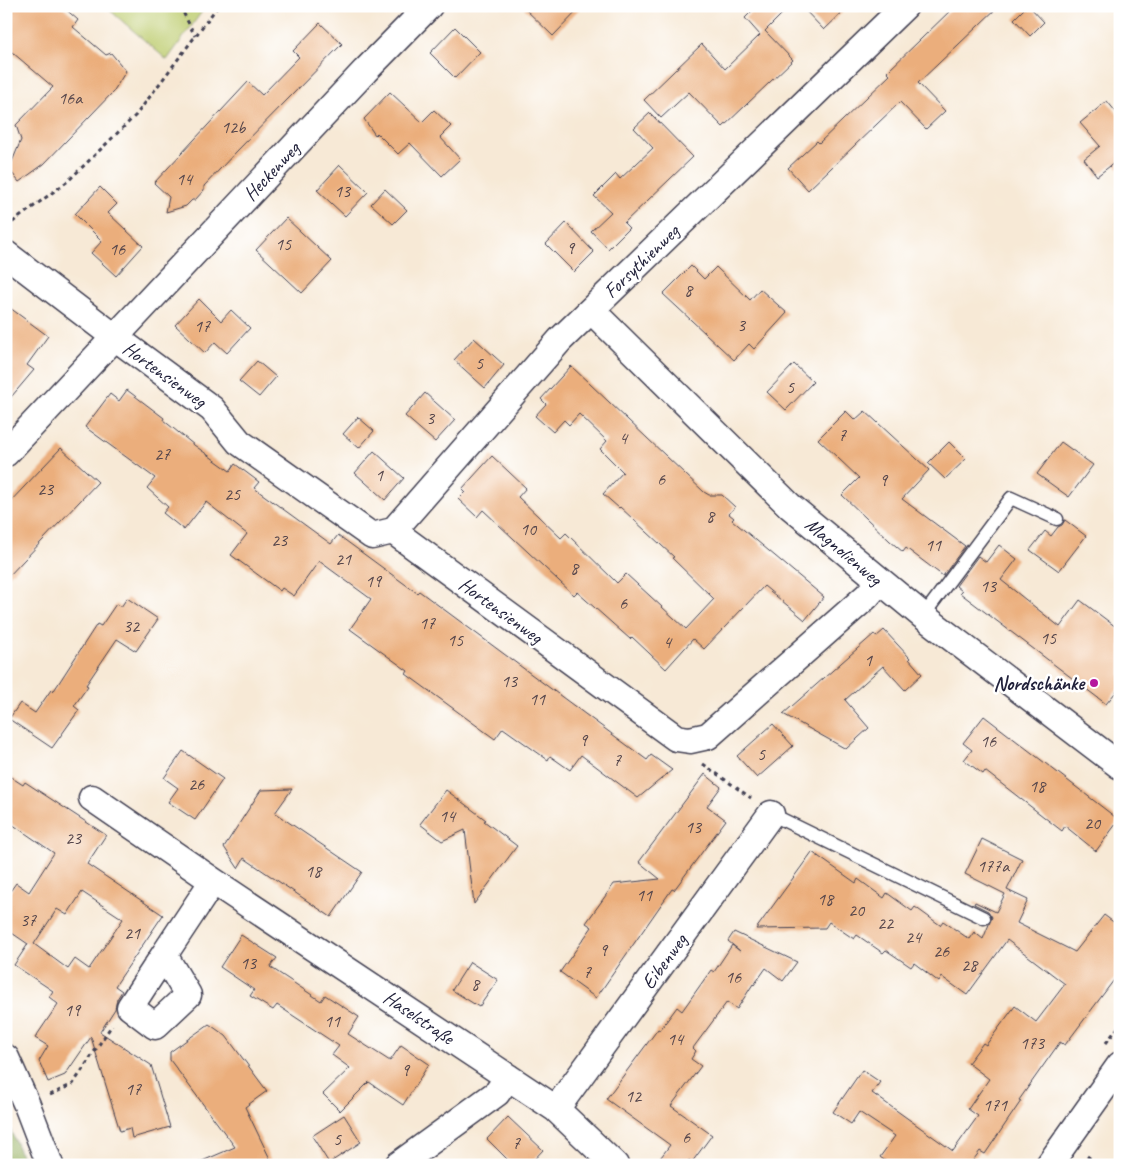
<svg xmlns="http://www.w3.org/2000/svg" width="1126" height="1171" font-family="Caveat,sans-serif">
<style>
.green{fill:#bdcc6e;stroke:#707754}
.forest{fill:#96b061;stroke:#5c694e}
.building{fill:#ebae7c;fill-rule:evenodd}
.lines{fill:none;stroke-linecap:round;stroke-linejoin:round}
.service-casing{stroke:#424052;stroke-width:15}
.minor-casing{stroke:#424052;stroke-width:29}
.path{stroke:#424052;stroke-width:3;stroke-dasharray:4 4;stroke-linecap:butt}
.service{stroke:#fff;stroke-width:12}
.minor{stroke:#fff;stroke-width:26}
.poi-dot{fill:#b5179e;stroke:#fff;stroke-width:2}
.labels{text-anchor:middle;stroke-width:5;stroke-linejoin:round;paint-order:stroke}
.number-label{font-size:18px;fill:#54454b}
.street-label{font-size:20px;fill:#22223b;stroke:#fff}
.poi-label{font-size:20px;font-weight:bold;fill:#22223b;stroke:#fff;text-anchor:end}
</style>
<rect width="100%" height="100%" fill="#fff"/>
<filter id="ink" filterUnits="userSpaceOnUse"><feTurbulence type="fractalNoise" baseFrequency=".02" numOctaves="2"/><feDisplacementMap in="SourceGraphic" scale="10" xChannelSelector="R" yChannelSelector="G"/><feConvolveMatrix kernelMatrix="1 2 1 2 8 2 1 2 1" color-interpolation-filters="sRGB"/></filter>
<filter id="wash" filterUnits="userSpaceOnUse"><feTurbulence type="fractalNoise" baseFrequency=".0096" numOctaves="4" result="noise"/><feDisplacementMap in="SourceGraphic" scale="20" xChannelSelector="R" yChannelSelector="G"/><feGaussianBlur stdDeviation="1.12" result="paint"/><feColorMatrix in="noise" values="0 0 0 0 0 0 0 0 0 0 0 0 0 0 0 0 0 1.4 0 .05"/><feComposite in="paint" operator="in"/></filter>
<g filter="url(#wash)">
<rect width="100%" height="100%" fill="#f7e9d6"/>
<path class="green" d="M105,6H206L167,60Z"/>
<path class="forest" d="M6,1119L25,1165H6Z"/>
<g id="blocks">
<path class="building" d="M6,6H62L78,20L73,27L106,55L111,53L126,71L113,92L44,164L19,182L9,169L21,140L16,125L53,87L6,47Z
M522,6H582L553,36Z
M757,6H790L765,31L793,60L723,127L689,92L661,118L644,100L702,44L725,69L760,35L745,18Z
M801,6H849L824,30Z
M955,6H999L918,83L945,111L926,129L900,102L808,190L788,168L817,141L819,143L890,75L887,72Z
M1027,6H1029L1044,22L1030,36L1014,19Z
M320,23L342,44L237,151L204,186V190L195,200H192L186,206L166,212L169,197L154,183L248,82L262,95L299,57L293,51Z
M455,27L480,52L455,78L430,53Z
M390,92L422,122L434,110L451,126L440,137L460,159L442,176L410,143L398,154L377,133L375,135L364,119Z
M1107,101L1120,117V170L1114,163L1097,176L1084,159L1100,146L1080,123Z
M650,113L693,157L624,223L629,228L608,249L591,231L611,212L594,196L616,174L620,179L653,148L634,128Z
M340,165L368,192L345,216L317,190Z
M100,187L117,204L108,213L143,246L116,276L91,253L102,241L75,214Z
M385,189L407,210L393,224L371,204Z
M286,218L332,261L302,293L256,250Z
M566,223L594,252L574,272L546,244Z
M691,266L704,279L716,267L750,300L760,289L787,313L754,349L749,344L734,360L663,294Z
M199,299L221,321L231,310L250,328L227,353L215,342L205,353L175,325Z
M6,305L48,336L27,365L34,370L6,403Z
M474,338L504,365L485,388L454,360Z
M257,361L276,377L259,397L239,381Z
M794,364L813,382L786,410L767,392Z
M571,366L704,492L709,495H722L735,507L729,514L734,518L732,520L824,597L805,620L764,586L704,649L693,639L666,669L632,637L630,639L577,592L574,595L483,510L477,517L458,499L465,492L462,489L492,456L526,488L518,497L561,538L566,533L617,583L626,574L686,629L714,599L672,558L674,557L620,507L619,508L603,494L623,472L600,449L607,441L579,414L569,425L564,420L553,432L535,416L546,404L541,399Z
M127,390L164,418L163,420L194,445L230,471L235,464L259,482L254,488L331,544L338,535L417,593L419,591L647,760L651,755L672,770L638,798L581,755L570,770L550,756L548,760L503,728L495,739L406,674L408,671L350,629L371,599L319,561L294,596L282,588L280,591L231,555L247,534L206,502L184,530L163,513L168,507L147,488L155,478L85,427L110,394L119,401Z
M425,393L455,420L435,442L405,416Z
M846,411L855,420L865,411L929,470L902,499L965,546L943,576L906,548L903,552L890,541L842,495L859,478L818,439Z
M358,417L374,431L359,448L343,434Z
M949,442L966,459L945,479L928,463Z
M1061,442L1093,465L1069,497L1037,474Z
M61,448L98,482L6,579V506Z
M374,451L404,478L385,500L355,473Z
M1065,520L1086,536L1059,571L1030,550L1045,531L1051,536L1058,527L1062,525Z
M999,545L1017,559L1001,580L1060,627L1080,600L1120,630V687L1106,704L960,593L962,591L956,586L978,556L986,562Z
M127,598L158,619L136,651L117,639L86,685L88,686L74,706L79,710L52,748L9,719L20,703L35,713L51,690L53,692L97,624L101,626L116,604L121,607Z
M884,630L910,658L909,659L922,674L905,690L883,666L845,700L869,728L846,749L783,714L874,634L876,637Z
M984,716L1119,820L1096,851L1065,826L1062,831L985,771L983,774L964,760L972,750L963,743Z
M773,724L793,746L757,778L737,756Z
M183,751L223,779L195,820L168,802L178,788L164,778Z
M6,774L23,785L25,782L106,835L87,864L163,915L115,986L122,991L117,999L115,1009L100,1032L151,1065L170,1127L132,1138L130,1128L120,1131L91,1037L65,1075L48,1082L39,1061L48,1046L35,1038L58,1004L49,997L53,991L14,965L28,944L6,929V897L16,883L29,892L54,853L6,820ZM82,892L123,919L89,969L75,959L68,969L34,944L57,909L67,915Z
M705,774L721,787L707,806L726,820L674,890L672,889L596,998L560,972L592,927L586,923L614,884L660,879L639,862Z
M292,789L275,813L362,872L331,917L244,858L238,868L224,847L261,790Z
M446,790L486,820L484,821L517,846L474,904L465,830L442,841L420,824Z
M982,839L1022,859L1007,890L1028,900L1017,923L1075,952L1104,915L1120,927V972L1065,1045L1060,1042L1019,1100L1021,1101L985,1154L980,1151L971,1163L973,1165H891L880,1157L895,1136L859,1112L851,1124L833,1112L862,1070L880,1082L872,1093L953,1151L978,1116L968,1109L989,1079L968,1063L983,1043L986,1045L1015,1006L1036,1022L1065,984L1007,940L967,995L942,977L939,982L914,963L911,967L886,950L883,953L857,935L854,939L829,922L825,928L756,929L812,852L856,883L858,879L884,898L887,893L912,911L915,907L940,925L943,921L969,939L974,932L983,939L992,917L988,911L974,904L975,902L996,912L1005,894L965,874Z
M734,932L797,962L783,981L766,968L754,985L753,984L737,1009L727,1002L693,1048L696,1051L691,1059L701,1066L671,1106L712,1135L692,1162L689,1160L685,1165H655L670,1145L606,1099L658,1029L660,1030L677,1007L682,1011L711,970L714,972L732,945L740,951L728,941Z
M241,935L277,958L270,967L321,1001L325,995L359,1017L348,1034L390,1061L401,1045L429,1064L403,1105L369,1082L340,1111L323,1094L350,1068L332,1055L339,1046L277,1005L273,1010L250,996L254,990L220,967Z
M470,962L498,980L479,1007L452,990Z
M209,1024L226,1036L267,1091L245,1107L273,1165H193L235,1147L170,1060V1052Z
M344,1115L361,1142L329,1163L312,1136Z
M508,1117L543,1150L529,1165H513L487,1139Z"/>
</g>
</g>
<g filter="url(#ink)">
<use href="#blocks" fill-opacity="0" stroke="#424052" stroke-width="1"/>
<g class="lines">
<defs>
<path id="service" d="M923,616L1011,498L1057,519
M771,814L984,918"/>
<path id="minor" d="M6,254L116,338L212,409L239,442L372,536L393,531L676,738L690,740L708,736L867,596L880,581
M591,310L790,506L923,616L1120,766
M6,453L365,71L429,6
M393,531L560,340L905,6
M92,798L213,881L556,1109L615,1165
M164,955L130,1007L155,1026L188,995L164,955L213,881
M6,1058L27,1105L50,1165
M556,1109L771,814
M398,1165L497,1093L508,1077
M1049,1165L1120,1065"/>
</defs>
<use href="#service" class="service-casing"/>
<use href="#minor" class="minor-casing"/>
<path class="path" d="M180,6L195,36
M6,227L68,181L136,115L218,6
M703,764L751,798
M1106,1043L1120,1025
M50,1095L73,1084L112,1025
M1087,1156L1099,1165"/>
<use href="#service" class="service"/>
<use href="#minor" class="minor"/>
</g>
</g>
<circle class="poi-dot" cx="1094" cy="683" r="5"/>
<g class="labels">
<g class="number-label">
<text x="70" y="104">16a</text>
<text x="233" y="133">12b</text>
<text x="184" y="185">14</text>
<text x="342" y="197">13</text>
<text x="283" y="250">15</text>
<text x="570" y="254">9</text>
<text x="117" y="255">16</text>
<text x="688" y="296">8</text>
<text x="741" y="331">3</text>
<text x="202" y="332">17</text>
<text x="479" y="369">5</text>
<text x="790" y="393">5</text>
<text x="430" y="424">3</text>
<text x="842" y="441">7</text>
<text x="623" y="444">4</text>
<text x="162" y="460">27</text>
<text x="379" y="481">1</text>
<text x="661" y="485">6</text>
<text x="883" y="486">9</text>
<text x="45" y="495">23</text>
<text x="232" y="500">25</text>
<text x="710" y="522">8</text>
<text x="528" y="535">10</text>
<text x="279" y="546">23</text>
<text x="933" y="551">11</text>
<text x="343" y="565">21</text>
<text x="574" y="574">8</text>
<text x="373" y="587">19</text>
<text x="988" y="592">13</text>
<text x="623" y="609">6</text>
<text x="427" y="629">17</text>
<text x="131" y="632">32</text>
<text x="1048" y="644">15</text>
<text x="455" y="646">15</text>
<text x="667" y="648">4</text>
<text x="868" y="666">1</text>
<text x="509" y="687">13</text>
<text x="537" y="705">11</text>
<text x="583" y="746">9</text>
<text x="988" y="747">16</text>
<text x="761" y="760">5</text>
<text x="617" y="766">7</text>
<text x="196" y="790">26</text>
<text x="1037" y="792">18</text>
<text x="447" y="822">14</text>
<text x="1092" y="829">20</text>
<text x="693" y="833">13</text>
<text x="73" y="844">23</text>
<text x="993" y="872">177a</text>
<text x="313" y="877">18</text>
<text x="644" y="901">11</text>
<text x="825" y="905">18</text>
<text x="856" y="916">20</text>
<text x="28" y="926">37</text>
<text x="885" y="929">22</text>
<text x="132" y="939">21</text>
<text x="913" y="943">24</text>
<text x="603" y="956">9</text>
<text x="941" y="957">26</text>
<text x="248" y="969">13</text>
<text x="969" y="971">28</text>
<text x="587" y="978">7</text>
<text x="733" y="983">16</text>
<text x="475" y="990">8</text>
<text x="72" y="1016">19</text>
<text x="332" y="1027">11</text>
<text x="675" y="1045">14</text>
<text x="1032" y="1049">173</text>
<text x="405" y="1076">9</text>
<text x="133" y="1095">17</text>
<text x="633" y="1102">12</text>
<text x="995" y="1111">171</text>
<text x="686" y="1143">6</text>
<text x="337" y="1145">5</text>
<text x="516" y="1149">7</text>
</g>
<g class="street-label">
<text transform="translate(271 171) rotate(-47)" y="7">Heckenweg</text>
<text transform="translate(641 261) rotate(-44)" y="7">Forsythienweg</text>
<text transform="translate(165 374) rotate(36)" y="7">Hortensienweg</text>
<text transform="translate(844 551) rotate(40)" y="7">Magnolienweg</text>
<text transform="translate(501 610) rotate(36)" y="7">Hortensienweg</text>
<text transform="translate(664 961) rotate(-54)" y="7">Eibenweg</text>
<text transform="translate(419 1017) rotate(34)" y="7">Haselstraße</text>
</g>
<g class="poi-label">
<text x="1084" y="690">Nordschänke</text>
</g>
</g>
<rect width="1126" height="1171" fill="none" stroke="#fff" stroke-width="25"/>
</svg>
